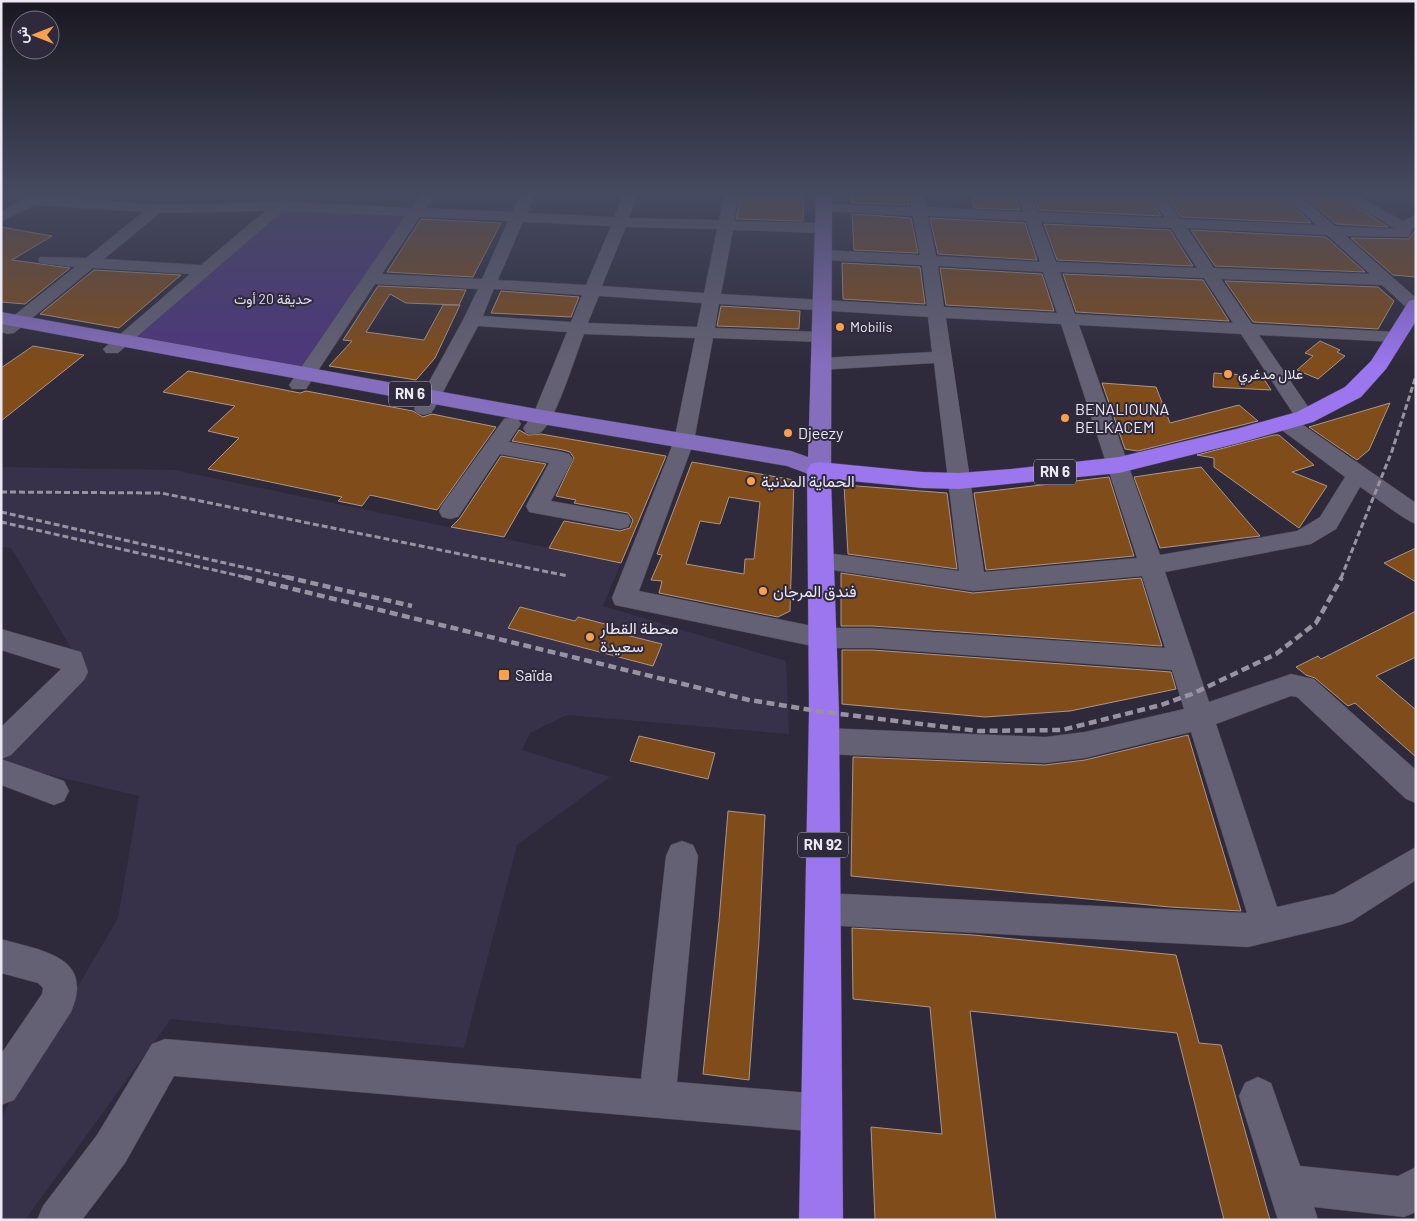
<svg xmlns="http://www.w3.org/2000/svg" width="1417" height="1221" font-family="Barlow,Vazirmatn,sans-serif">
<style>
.built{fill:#373149}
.green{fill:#4d377d}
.building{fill:#804c1a;stroke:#ab9788;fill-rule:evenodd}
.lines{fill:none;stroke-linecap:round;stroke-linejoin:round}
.minor-casing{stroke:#494554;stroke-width:1}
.major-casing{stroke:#494554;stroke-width:1}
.highway-casing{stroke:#494554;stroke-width:1}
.minor{fill:#656174;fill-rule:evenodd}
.major{fill:#856ebe;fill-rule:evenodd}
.highway{fill:#9b76ef;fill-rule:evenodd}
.rail-far1{stroke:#9793a1;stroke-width:3;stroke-dasharray:6 3;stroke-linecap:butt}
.rail{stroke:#9793a1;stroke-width:4.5;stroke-dasharray:8 4.5;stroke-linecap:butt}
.poi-dot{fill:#f9a04d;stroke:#2e2a3b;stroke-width:2}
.labels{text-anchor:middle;stroke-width:4;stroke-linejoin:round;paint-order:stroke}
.far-park-label{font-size:14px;fill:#e1dcf2;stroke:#2e2a3b}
.far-poi-label{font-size:14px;fill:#ebe8f4;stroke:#2e2a3b;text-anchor:start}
.shield{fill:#2e2a3b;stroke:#b2afbc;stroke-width:1}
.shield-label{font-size:15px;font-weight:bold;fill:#ebe8f4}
.poi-label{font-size:16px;fill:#ebe8f4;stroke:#2e2a3b;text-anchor:start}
</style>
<rect width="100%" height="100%" fill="#2e2a3b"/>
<path class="built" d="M1,467L175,470L621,563L603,606L786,661L789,734L567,715L530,733L522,750L610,777L517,845L464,1048L171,1019L25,1220H1V1117L118,918L139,796L1,763V751L79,661L11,548L1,547Z"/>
<path class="green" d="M281,210L406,215L301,367L135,337Z"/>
<path class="building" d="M741,194H804L803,221L736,219Z
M851,194H907L909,205L851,203Z
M971,194H1015L1020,210L974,208Z
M1033,194H1147L1161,216L1039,210Z
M1165,194H1281L1311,223L1181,217Z
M1302,194H1335L1388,227L1336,224Z
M852,214L911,218L918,253L854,250Z
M930,218L1025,223L1037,260L938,254Z
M421,219L501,223L473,277L387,272Z
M1044,224L1170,230L1193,266L1057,260Z
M1,227L52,236L12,260L70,268L25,304L1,302Z
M1416,229V277L1393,275L1351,238L1409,239Z
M1191,230L1326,237L1365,272L1215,266Z
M842,263L920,267L925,304L843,299Z
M940,268L1042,274L1054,311L946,305Z
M94,270L181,275L119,328L40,314Z
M1063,274L1203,280L1229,321L1076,312Z
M1225,281L1378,287L1394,301L1378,329L1253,322Z
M378,286L466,290L459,305L406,303L390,294L366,332L424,340L443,305H460L435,358L416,380L329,366L352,341L343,340Z
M501,291L579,297L571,317L491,313Z
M721,306L800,311L799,329L717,326Z
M1320,341L1340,350L1337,352L1345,356L1318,379L1297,370L1313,356L1305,353Z
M33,346L84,355L1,421V368Z
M188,371L300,393L306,391L413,411L423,417L432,414L496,427L437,510L370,495L362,506L338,501L342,497L208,469L239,438L208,431L235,406L163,392Z
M1214,373L1262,376L1271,390L1213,387Z
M1102,383L1156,387L1170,423L1239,405L1258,421L1138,451L1125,449Z
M1390,403L1369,450L1357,460L1309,427Z
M519,430L528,435L541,434L666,456L621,563L549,548L564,521L620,531L630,528L633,520L628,513L574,503L576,500L556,496L574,458L570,452L563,450L512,441Z
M1274,435H1279L1314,465L1292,472L1327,486L1299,528L1214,467V458L1197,455Z
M501,456L546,464L504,537L451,527L460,518Z
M692,462L794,480L790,611L778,617L659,593L662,581L651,580L662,555L657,554ZM729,497L760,502L754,559H745L744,574L686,564L700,521L720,524Z
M1201,467L1260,536L1160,548L1134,477Z
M1109,477L1134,556L986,570L974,493Z
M844,485L947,493L957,569L848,554Z
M1416,548V582L1384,563Z
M841,573L973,593L1141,578L1162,646L872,626H841Z
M520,607L575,621L578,617L609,625L606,630L662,644L653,666L508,628Z
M1416,611V657L1376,676L1416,710V757L1355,703L1348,706L1315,678L1306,675L1296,667L1318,656L1321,659Z
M842,650H872L1171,672L1176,689L1070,711L985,717L842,704Z
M1188,735L1241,911L1170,907L851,876L853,757L1045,765L1085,760Z
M639,736L715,753L708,779L630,761Z
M728,811L765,815L759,940L749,1080L703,1074L719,921Z
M852,928L973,935L1176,955L1199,1043L1221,1045L1270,1220H1224L1177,1033L970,1011L996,1220H875L871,1127L942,1134L930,1007L853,999Z"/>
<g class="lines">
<defs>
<path id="minor" d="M31,194L156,205L276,202L284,198L291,202L411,208L421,194H435L426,208L512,212L521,194H535L527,213L614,217L624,194H638L629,218L719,220L725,194H739L734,221L823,223L831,228L823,233L733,230L721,294L927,306L922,265L823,260L815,255L823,250L920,255L913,216L824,211L819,210L817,207L819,204L911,207L910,197L912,194H922L926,207L1023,212L1017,194H1031L1038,212L1165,218L1149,194H1163L1180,219L1316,225L1283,194H1299L1335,226L1395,229L1337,194H1355L1403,221L1416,214V226L1412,229L1409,237L1346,236L1416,298V311L1409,310L1382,285L1221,279L1252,324L1396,332L1402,333L1405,337L1402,341L1396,342L1259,335L1315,417L1312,421L1305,423L1298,421L1241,334L1079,325L1160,555L1297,531L1320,517L1345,477L1279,428L1276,423L1279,418L1286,417L1293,418L1416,503V524C1404,520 1374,496 1360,487L1336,529L1311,544L1165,572L1209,702L1291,674L1314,679L1416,770V803L1406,799L1297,697L1291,696L1216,724L1277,907L1334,894L1416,847V880L1352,921L1340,925L1248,947L822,925L810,921L806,909L810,897L822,893L1247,913L1191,732L1085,758L1045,763L824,754L814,750L810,741L814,732L824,728L1045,737L1085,732L1184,709L1172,670L872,648H822L615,605L612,598L674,441L695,338L584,334C576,354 556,421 541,432C536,435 531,434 526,433L523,428L533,415L567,332L478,326L434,409L431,413L424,415L417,413L414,409L463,320L478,289L375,284L306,389H292L289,385L405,216L283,211L118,353H106L103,349L190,274L93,268L14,333L8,334L1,332L2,325L75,267L40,263L38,260L40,257L86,258L143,212L34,205L1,222V212ZM265,211L201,265L104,259L160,213ZM928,216L1026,221L1040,262L936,256ZM420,217L508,221L482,279L382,274ZM523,222L611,226L586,285L498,280ZM1041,222L1171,228L1197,268L1056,262ZM626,227L717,229L704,293L602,286ZM1187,228L1327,235L1370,274L1214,268ZM938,266L1043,272L1057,313L944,307ZM1060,272L1204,278L1233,323L1075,314ZM494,289L582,295L571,322L483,316ZM599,296L702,303L697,327L588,323ZM719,304L928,317L932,352L820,358L813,360L811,364L813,368L820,370L934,363L959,571L820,552L812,555L808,561L812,567L973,591L1142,576L1165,648L872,628H822L639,591L694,441L713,338L821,342L827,341L830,337L827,333L821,332L715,328ZM946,318L1061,324L1137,558L984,572Z
M511,418L518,419L521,424L509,442L562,452L569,454L573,459L551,501L628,515L631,521L628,527L620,529L529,512L526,506L549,463L500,454L458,517L450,519L442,517L439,511L442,505L504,419Z
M1,629L81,652L88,672L84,680L11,755L1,759V727L61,669L1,650Z
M1,759L64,781L69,791L64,801L54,805L1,785Z
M682,841L693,845L698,856L677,1082L821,1094L834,1100L840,1113L834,1126L821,1132L174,1076L125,1163L82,1220H37L43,1206L97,1135L152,1044L165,1039L641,1079L666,856L671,845Z
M1,939C42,951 95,956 71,1012L14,1100L1,1105V1054L42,994L43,988L38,983L1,973Z
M1258,1077L1271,1083L1300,1166L1398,1176L1416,1167V1212L1404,1217L1314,1207L1318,1220H1278L1239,1096L1245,1083Z"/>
<path id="major" d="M816,194H832L831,470L827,476L819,478L787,466L542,424L1,324V312L542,410L791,451L808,457Z"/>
<path id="highway" d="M1416,299V321L1386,369L1361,397L1313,422L1239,443L1119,473L959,489L922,488L831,479L839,712L843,1220H799L809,712L807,470L811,464L819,462L922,472L959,473L1011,469L1119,457L1236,429L1297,412L1345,387L1371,361L1409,301Z"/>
</defs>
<use href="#minor" class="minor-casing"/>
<use href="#major" class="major-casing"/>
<use href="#highway" class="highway-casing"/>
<use href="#minor" class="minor"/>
<use href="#major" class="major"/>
<use href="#highway" class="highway"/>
<path class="rail-far1" d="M1,492L161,493L568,576
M1,512L291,578
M1,522L249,578
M1341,578L1392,451L1416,376"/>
<path class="rail" d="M244,577L749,700L824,712L978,731L1062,730L1161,705L1192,694L1276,654L1316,623L1342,577
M286,577L412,606"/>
</g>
<linearGradient id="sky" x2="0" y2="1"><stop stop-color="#191720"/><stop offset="0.53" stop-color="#464a60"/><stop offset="1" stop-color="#464a60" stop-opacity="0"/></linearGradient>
<rect width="1417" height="365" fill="url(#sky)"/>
<g class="poi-dot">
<circle cx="840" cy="327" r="5"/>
<circle cx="1228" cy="374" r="5"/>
<circle cx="1065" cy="418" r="5"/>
<circle cx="788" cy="433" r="5"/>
<circle cx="751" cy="481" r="5"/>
<circle cx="763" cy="591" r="5"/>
<circle cx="590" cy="637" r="5"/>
<rect x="498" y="669" width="12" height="12" rx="2.5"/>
</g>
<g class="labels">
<g class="far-park-label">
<text x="273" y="304">حديقة 20 أوت</text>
</g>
<g class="far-poi-label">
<text x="850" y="332">Mobilis</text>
<text x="1238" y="379">علال مدغري</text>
</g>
<g class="shield">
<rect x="389" y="381.5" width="42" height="25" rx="4"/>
<rect x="1034" y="459.5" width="42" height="25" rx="4"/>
<rect x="798" y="832.5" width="50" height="25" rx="4"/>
</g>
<g class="shield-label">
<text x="410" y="399">RN 6</text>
<text x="1055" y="477">RN 6</text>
<text x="823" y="850">RN 92</text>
</g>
<g class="poi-label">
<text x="1075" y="415">BENALIOUNA<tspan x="1075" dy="18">BELKACEM</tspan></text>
<text x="798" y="439">Djeezy</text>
<text x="761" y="487">الحماية المدنية</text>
<text x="773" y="597">فندق المرجان</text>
<text x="600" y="634">محطة القطار<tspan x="600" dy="18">سعيدة</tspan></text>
<text x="515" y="681">Saïda</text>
</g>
</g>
<rect width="1417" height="1221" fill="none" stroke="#ebe8f4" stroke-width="5"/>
<g transform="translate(35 35) rotate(270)"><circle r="24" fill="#2e2a3b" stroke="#7a7685"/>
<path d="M0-4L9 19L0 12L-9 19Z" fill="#f9a04d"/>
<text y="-8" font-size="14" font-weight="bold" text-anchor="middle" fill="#ebe8f4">ش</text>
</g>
</svg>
